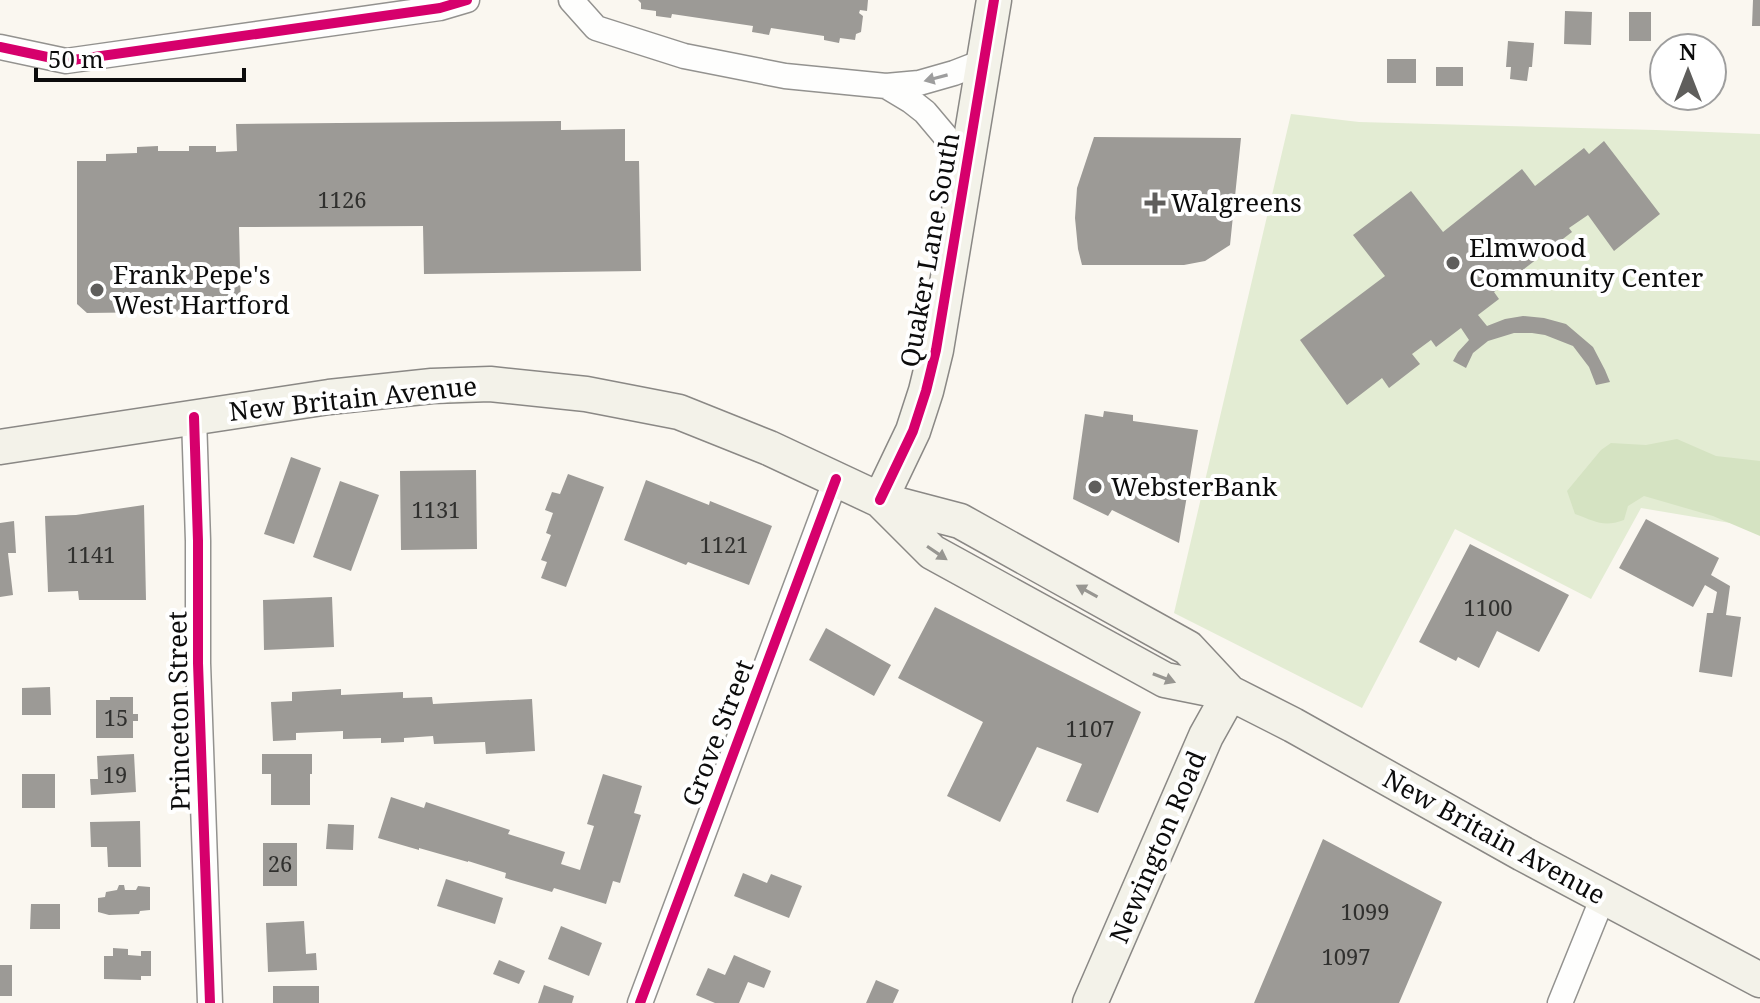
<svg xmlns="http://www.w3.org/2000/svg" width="1760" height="1003" font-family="'Noto Serif',serif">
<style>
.green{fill:#e3ecd3}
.forest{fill:#d5e3c2}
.building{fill:#9c9a96}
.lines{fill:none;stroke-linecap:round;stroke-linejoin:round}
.minor-casing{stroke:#93928f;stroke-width:27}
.secondary-casing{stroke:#8a8885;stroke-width:37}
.minor{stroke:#fefefd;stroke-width:24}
.secondary{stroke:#f3f2e9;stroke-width:34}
.cycleway-casing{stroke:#fff;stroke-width:15}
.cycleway{stroke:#d6006c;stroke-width:10}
.oneway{fill:#9d9d9d}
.oneway2{fill:#979691}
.poi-dot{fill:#5f5e5c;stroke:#fff;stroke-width:3}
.labels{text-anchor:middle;stroke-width:8;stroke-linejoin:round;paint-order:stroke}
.number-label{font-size:22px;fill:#30302e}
.poi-label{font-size:26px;fill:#0c0c0c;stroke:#fff;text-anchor:start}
.street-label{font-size:26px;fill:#0c0c0c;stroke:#fff}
</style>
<rect width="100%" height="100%" fill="#faf7f0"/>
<path class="green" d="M1291,114L1359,122L1656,130L1760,134V528L1641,508L1591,599L1455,529L1362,708L1174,613Z"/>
<path class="forest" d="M1677,439L1716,456L1760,461V536L1713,516L1644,496L1628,506L1624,520C1603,528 1595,521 1575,514L1567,491L1601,450L1611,443L1646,445Z"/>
<path class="building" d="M638,0H868L867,11L860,10L859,13L863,16L861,32L856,34L855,40L840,38L839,43L824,40V36L771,28L769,35L752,32L753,26L672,14L671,18L656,16V11L641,9V3Z
M1753,0H1760V26H1752Z
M1565,11L1592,12L1591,45L1564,44Z
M1629,12H1651V41H1629Z
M1508,41L1534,43L1532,67H1529L1527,81L1510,79L1511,67H1506Z
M1387,59H1416V83H1387Z
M1436,67H1463V86H1436Z
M561,121V130L625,129V161H639L641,271L424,274L423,226L239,227L241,311L87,313L77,304V161H106V154L137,153V147L158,146V151H189V146H216V152L237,151L236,124Z
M1094,137L1241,138L1230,245L1205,261L1184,265H1082L1078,249L1075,218L1077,188Z
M1604,141L1660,214L1614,251L1588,215L1569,228L1572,232L1494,292L1499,299L1478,315L1487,326L1505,319L1523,316L1544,318L1566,324L1593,347L1605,370L1610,382L1596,385L1589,367L1573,346L1545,335L1532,333H1514L1488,341L1473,353L1466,368L1453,361L1458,352L1469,340L1461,328L1436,347L1431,340L1412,354L1420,364L1389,388L1382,378L1347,405L1300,340L1385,276L1353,235L1411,191L1443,232L1522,169L1535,186L1584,148L1589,154Z
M1104,411L1133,415V421L1198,430L1179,543L1112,510L1108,516L1073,499L1085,414L1103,417Z
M291,457L321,468L294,544L264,534Z
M476,470L477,549L401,550L400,471Z
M568,474L604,487L566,587L541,578L547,562L541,560L551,535L546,533L553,513L545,510L552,492L560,494Z
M646,480L709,505L710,501L772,526L749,585L688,562L686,565L624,540Z
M340,481L379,495L351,571L313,557Z
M144,505L146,600H79L78,591L48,592L45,516L76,515Z
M1646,519L1719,558L1711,575L1730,586L1726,615L1741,617L1732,677L1699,672L1707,613H1713L1717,592L1705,585L1693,607L1619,568Z
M14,521L16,553H8L13,595L0,597V523Z
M1470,544L1569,595L1539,652L1497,631L1479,668L1458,657L1456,661L1419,642Z
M332,597L334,647L264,650L263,600Z
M935,607L1141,712L1098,813L1066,801L1082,764L1037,747L1000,822L947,796L983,722L898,678Z
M826,628L891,665L874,696L809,660Z
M50,687L51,715H22V688Z
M341,689V695L403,692V698L432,697L433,704L532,699L535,751L486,754L485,742L434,744L433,736L404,738V742L381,743V738L343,739V731L296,733V740L273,741L271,702L292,701V692Z
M110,697H133V714H138V721H133V738H96V700H110Z
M134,754L136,792L91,795L90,779H98L97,756Z
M262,754H312V774H310V805H271V774H262Z
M22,774H55V808H22Z
M603,774L642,786L634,813L641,815L620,883L613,881L606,904L554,888L552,892L505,878L506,873L468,861V862L419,848V850L378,838L391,797L424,808L426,802L510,830L508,834L565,852L561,864L580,870L594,826L587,824Z
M140,821L141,867H108L107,847H91L90,822Z
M328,824L354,825L353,850L326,849Z
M1323,839L1442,902L1399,1003H1254Z
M263,843H297V886H263Z
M743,873L767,883L771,874L802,886L789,918L734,896Z
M446,879L503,898L495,924L437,906Z
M119,885H124L125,890H136L138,886L150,887V910L140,911L139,914L109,915L98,912V898L105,897L106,892L117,890Z
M31,904H60V929H30Z
M304,921L306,954L316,953L317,970L268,972L266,923Z
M561,926L602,943L589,976L548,959Z
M113,948L128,949V955L141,956V951H151V976H141V980L104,979V956H113Z
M734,955L771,971L764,988L748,982L739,1003H715L696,995L708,968L725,975Z
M499,960L525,971L519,984L493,974Z
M0,965H12V996H0Z
M876,980L899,990L893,1003H866Z
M544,985L574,996L572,1003H538Z
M273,986H319V1003H273Z"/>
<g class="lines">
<defs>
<path id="minor" d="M571,0L596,28L684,56L785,76L886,86L919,83L954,73L985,61
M0,47L66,61L440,8L467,0
M886,86L911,101L925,112L968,163
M194,417L198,541V663L210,1003
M640,1003L836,479
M1560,1003L1603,897"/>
<path id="secondary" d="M0,447L329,397L432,386L490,384L586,394L679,412L769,448L880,500L960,521L1188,648L1230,693
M880,500L932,552L1165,680L1230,693L1293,725L1523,854L1760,980
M880,500L913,431L926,391L936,350L994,0
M1090,1003L1206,736L1230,693"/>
</defs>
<use href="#minor" class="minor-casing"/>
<use href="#secondary" class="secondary-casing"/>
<use href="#minor" class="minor"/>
<use href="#secondary" class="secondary"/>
<defs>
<path id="cycleway" d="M0,47L66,61L440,8L467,0
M194,417L198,541V663L210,1003
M880,500L913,431L926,391L936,350L994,0
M640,1003L836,479"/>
</defs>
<use href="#cycleway" class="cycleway-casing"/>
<use href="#cycleway" class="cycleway"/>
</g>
<defs><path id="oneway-solid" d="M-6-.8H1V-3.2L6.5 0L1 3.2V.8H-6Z" transform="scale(2)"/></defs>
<use class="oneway" href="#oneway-solid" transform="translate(936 78) rotate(165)"/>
<g class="oneway2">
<use href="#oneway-solid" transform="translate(937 553) rotate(34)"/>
<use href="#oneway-solid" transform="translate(1087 591) rotate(-151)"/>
<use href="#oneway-solid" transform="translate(1164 678) rotate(21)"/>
</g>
<g class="poi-dot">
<path d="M1151 191h8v8h8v8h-8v8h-8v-8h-8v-8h8z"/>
<circle cx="1453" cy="263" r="8"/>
<circle cx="97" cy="290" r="8"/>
<circle cx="1095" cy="487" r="8"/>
</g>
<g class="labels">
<g class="number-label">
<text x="342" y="208">1126</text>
<text x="436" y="518">1131</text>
<text x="724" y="553">1121</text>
<text x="91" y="563">1141</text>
<text x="1488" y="616">1100</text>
<text x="116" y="726">15</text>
<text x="1090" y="737">1107</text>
<text x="115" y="783">19</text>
<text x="280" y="872">26</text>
<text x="1365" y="920">1099</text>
<text x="1346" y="965">1097</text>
</g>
<g class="poi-label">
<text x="1171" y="212">Walgreens</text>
<text x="1469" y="257">Elmwood<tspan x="1469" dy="30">Community Center</tspan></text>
<text x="113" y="284">Frank Pepe's<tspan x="113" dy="30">West Hartford</tspan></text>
<text x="1111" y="496">WebsterBank</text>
</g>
<g class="street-label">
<text transform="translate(930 250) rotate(-80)" y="9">Quaker Lane South</text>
<text transform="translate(353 399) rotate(-6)" y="9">New Britain Avenue</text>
<text transform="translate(179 711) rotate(-91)" y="9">Princeton Street</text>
<text transform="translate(718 733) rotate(-69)" y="9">Grove Street</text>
<text transform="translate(1494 837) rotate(29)" y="9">New Britain Avenue</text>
<text transform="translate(1158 847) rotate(-67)" y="9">Newington Road</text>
</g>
</g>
<g transform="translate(1688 72)"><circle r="38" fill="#ffffff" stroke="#9e9e9e" stroke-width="2"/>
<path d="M0-6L14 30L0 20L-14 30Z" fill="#5f5e5c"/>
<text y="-12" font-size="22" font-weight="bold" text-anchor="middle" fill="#0c0c0c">N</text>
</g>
<path d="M36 68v12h208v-12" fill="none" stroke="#0c0c0c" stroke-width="4"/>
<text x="48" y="68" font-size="24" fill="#0c0c0c" stroke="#ffffff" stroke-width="6" paint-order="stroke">50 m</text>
</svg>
